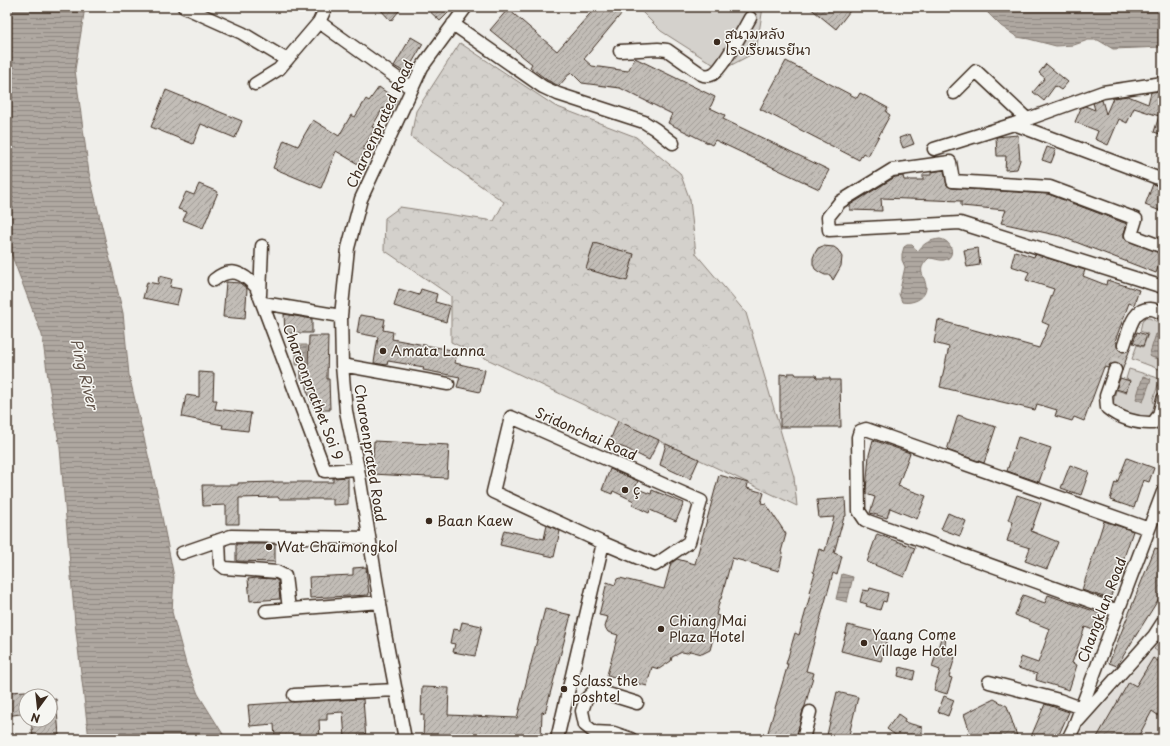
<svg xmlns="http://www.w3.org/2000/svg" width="1170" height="746" font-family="'Playpen Sans','Playpen Sans Thai',sans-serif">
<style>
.built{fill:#e2dfdb}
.forest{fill:url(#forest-crowns);stroke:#887e75}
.cemetery{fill:url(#cemetery-stones);stroke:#887e75}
.green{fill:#d4d1cc;stroke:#887e75}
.water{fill:url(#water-rules);stroke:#81766d}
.building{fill:url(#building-hatch);stroke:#3b2a1e}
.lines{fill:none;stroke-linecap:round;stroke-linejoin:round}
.minor-tunnel{stroke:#cbc7c1;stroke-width:12;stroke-dasharray:12 6;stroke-linecap:butt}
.minor-casing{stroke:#3b2a1e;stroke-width:15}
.minor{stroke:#f6f6f2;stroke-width:12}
.poi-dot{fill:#3b2a1e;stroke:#f6f6f2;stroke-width:1.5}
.labels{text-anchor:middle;stroke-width:3;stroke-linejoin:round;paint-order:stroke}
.poi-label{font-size:14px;fill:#3b2a1e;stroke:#f6f6f2;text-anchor:start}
.street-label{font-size:14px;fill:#3b2a1e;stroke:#f6f6f2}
.water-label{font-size:15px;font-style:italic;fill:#64564c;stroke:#f6f6f2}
</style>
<defs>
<pattern id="forest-crowns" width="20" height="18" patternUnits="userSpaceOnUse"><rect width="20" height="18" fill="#d4d1cc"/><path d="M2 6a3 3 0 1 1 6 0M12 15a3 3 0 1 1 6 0" fill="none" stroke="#b7b4af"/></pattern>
<pattern id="cemetery-stones" width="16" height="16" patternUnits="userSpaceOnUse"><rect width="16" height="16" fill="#d4d1cc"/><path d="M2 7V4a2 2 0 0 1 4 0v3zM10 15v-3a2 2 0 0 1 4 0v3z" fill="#b7b4af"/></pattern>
<pattern id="water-rules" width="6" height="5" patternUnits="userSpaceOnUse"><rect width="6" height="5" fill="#afa8a1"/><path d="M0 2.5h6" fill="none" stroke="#908983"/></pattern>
<pattern id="building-hatch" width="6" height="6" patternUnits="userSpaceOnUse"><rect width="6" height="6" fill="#c2bdb7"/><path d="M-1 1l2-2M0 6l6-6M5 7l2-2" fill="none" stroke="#9f9a94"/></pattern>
</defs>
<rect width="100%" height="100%" fill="#efeeea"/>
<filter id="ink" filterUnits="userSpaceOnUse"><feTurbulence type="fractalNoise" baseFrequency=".025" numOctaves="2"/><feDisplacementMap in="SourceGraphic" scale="8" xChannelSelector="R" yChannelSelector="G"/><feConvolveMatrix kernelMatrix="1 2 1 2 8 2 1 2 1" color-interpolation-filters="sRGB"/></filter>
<g filter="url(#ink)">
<path class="built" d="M1154,649L1163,655V739H1077L1083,727Z"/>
<path class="forest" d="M460,43L555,106L636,137L680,173L690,200L696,254L746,313L794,477L797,506L451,342V296L384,250L385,218L400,207L494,221L504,202L411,137L416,111Z"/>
<path class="cemetery" d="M1163,639V655L1154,649Z"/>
<path class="green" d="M637,7H763L756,52L722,70L661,31Z
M1145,318H1149L1163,324V368L1159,369L1132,359L1137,345L1143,347L1148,334L1140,331L1142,322Z
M1129,369L1155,377L1159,379V382L1153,400L1155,406V413L1151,419H1144L1118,410L1113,404L1116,390L1126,393L1130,380L1126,379Z"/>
<path class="water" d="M7,7H85L75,70L89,173L123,313L129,375L158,497L174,577L172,612L186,664L198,694L226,739H89L75,623L60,448L49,385L42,335L7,243Z
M982,7H1163V47L1113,49L1098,40H1088L1074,45L1056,46L1029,39L1017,37L1001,26Z
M940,239C953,241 956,258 944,260C940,261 934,258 929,258C915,271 925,274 926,287C926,299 912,304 902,302L899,294L905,267L902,260V254L904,247L907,245H912L918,251C924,243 930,240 940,239Z
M1156,334L1163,336V340L1157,359L1149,356Z
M296,345H307V365H296Z
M1143,376L1151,379L1143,402L1136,399Z
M842,574L853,577L847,602L836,599Z"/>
<path class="building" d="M378,7H402L391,21Z
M425,7H454L440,21Z
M596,7H615L622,13L584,59L592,66L628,71L635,58L715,97L710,108L725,115L723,119L829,170L819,189L715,140L712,145L668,123L672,114L620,88L582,83L571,72L559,86L547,80L530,67L532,64L490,30L508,9L557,51Z
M809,7H853L836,29Z
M411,37L423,44L406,73L394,66Z
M786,61L857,98L860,93L888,108L886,112L890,115L868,156L863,153L859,160L760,109Z
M1046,64L1068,82L1061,90L1055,86L1044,101L1033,92L1045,78L1039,73Z
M379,87L397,100L389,112L383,108L372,127L375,128L363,149L366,151L358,164L336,151L321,188L273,168L284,140L298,146L313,120L339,136L351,115L355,117L366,99L369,101Z
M166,90L242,121L235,138L201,124L193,144L151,127Z
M1161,91L1163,92V135L1154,132L1159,116L1134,108L1127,123L1119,119L1108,145L1095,139L1098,131L1075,122L1081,108L1085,106L1095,110L1093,103L1102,100L1106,114L1113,98L1128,96L1148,104L1151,92Z
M910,134L914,144L903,148L899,138Z
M1018,135L1020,160L1017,169L1005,170L1006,156H997L996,137Z
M1047,147L1056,150L1051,163L1042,160Z
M944,170L947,185L952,188L1048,194L1127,224L1124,233V238L1126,240L1163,254L1156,273L1060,236L1001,223L1006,210L961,206V201L881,198L882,211L850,210V205L895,177L903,176L904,180H923V175H931V172Z
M199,184L218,192L203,228L183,220L187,212L178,209L186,192L194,195Z
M1153,184L1163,188V212L1145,205Z
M594,243L634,254L627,281L586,269Z
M823,246L834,247L838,250L842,257L841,266L833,280L830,275H825L819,272L815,269L813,264V258L815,253L818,248Z
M978,248L980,265L967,267L964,250Z
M1015,251L1034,257L1035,254L1085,270L1083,276L1106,285L1107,280L1139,290L1134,305L1129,303L1115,341L1117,342V347L1121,352H1126L1130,349L1122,371L1121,365L1117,363L1110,364L1108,368L1104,367L1084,421L1074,417L1072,421L1055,416L1057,410L1037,404L1035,410L940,387L949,347L934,343L938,320L1039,348L1049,325L1042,322L1054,289L1026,280L1029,272L1011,266Z
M159,276L172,279L170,287L181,289L177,305L143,298L147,282L158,284Z
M226,282L240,283L247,289L245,319L223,317Z
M399,289L419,295L421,289L437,294L435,302L450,306L446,322L394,306Z
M284,314L312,319V333H285Z
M360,315L385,319L383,330L393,332L392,339L457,351L455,363L485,370L480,392L457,387L460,377L423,370L424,367L388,361L387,365L374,363L378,337L357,333Z
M1137,332L1147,335L1143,346L1133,343Z
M309,336H328L327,379H329L330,410H315L307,391V379H301V368H308Z
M199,372L214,373L213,400H217L215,409L251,413L248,431L222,428L223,425L182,417L186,395L199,397Z
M788,373H795L796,375H816L817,378H830V380H840L841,427H780V374L788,375Z
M1120,378L1130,381L1126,392L1116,389Z
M958,415L996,427L984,463L947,450Z
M618,421L659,440L649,460L625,448L609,443Z
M1018,437L1051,448L1039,482L1007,471Z
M873,440L910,453L898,486L926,496L917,519L890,508L887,518L870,513L875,497L866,494V490L869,455Z
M374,441L449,445L447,478L372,474Z
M666,444L699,459L690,479L660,465Z
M1127,458L1154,468L1149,482L1143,480L1134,508L1110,500L1115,482L1117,483Z
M1070,465L1089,472L1081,495L1061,488Z
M610,469L638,481L635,488L651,494L652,490L684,503L676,521L650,510L649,513L632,505L634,501L613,491L612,494L602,490Z
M719,475L748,483L747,488L764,493L761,503L766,504L786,534L781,552L783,553L779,571L732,558L721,599H720L716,615L719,616L710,650L702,654L690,651L687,653L682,652L672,657L671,661L659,669L652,667L647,686L607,675L618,635L608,632L605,627L608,617L599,615L607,582L615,585L617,579L620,578L664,589L671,563L677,559L695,564Z
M348,477V504L333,505V499H279L278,497L239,498V524H226V505L203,506L202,485H238V483L278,482H333V478Z
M1017,495L1041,503L1031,531L1058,542L1047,569L1025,561L1030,548L1007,541L1013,522L1008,520Z
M845,498L846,516L844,517L834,553L842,556L837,575L833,573L806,671L814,673L805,706L803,710L796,739H766L788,664H786L795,633L799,635L811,592H809L815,573L813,572L819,549L825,551L834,517L819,518L817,500Z
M948,513L966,521L960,536L941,529Z
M1104,521L1133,531L1110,599L1082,590Z
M547,525L560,531L554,557L500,545L504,530L544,539Z
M877,534L915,548L904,577L867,562Z
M236,544H275V562L236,561Z
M1155,548L1163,550V592L1117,666L1109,663Z
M366,567L369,595L310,598L309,577L353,575V568Z
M257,578L275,579L278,581L280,599L250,601L248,579Z
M870,588L888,593L886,602L883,601L880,610L866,606L867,604L860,602L863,590L869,591Z
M1023,595L1045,603L1048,595L1099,613L1093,630L1085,627L1072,663L1077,665L1069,690L1036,680L1037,674L1018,668L1021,657L1038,663L1050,629L1015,615Z
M545,609L571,615L545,713L542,712L541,739H423L424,715H421L422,687L449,688L448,715L517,718Z
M462,622L482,626L475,656L453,652L455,644L450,643L453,629L460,630Z
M848,625L888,635L881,661L841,651Z
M942,635L946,636L944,654L955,657L949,677L952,678L947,694L934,690L940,670L932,667Z
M1153,658L1163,664V719L1152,711L1137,739H1096L1129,682L1136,686Z
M900,667L915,671L913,680L898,676Z
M26,691V713L7,716V701L9,700V692Z
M837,692L858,697L848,739H826Z
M944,696L954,700L948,716L938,712Z
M56,699L59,735L33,737L31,720H50V700Z
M363,699L366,739H345L343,712L327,713V720H319L320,739H275L274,724L250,726L248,705L291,702Z
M994,699L1007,706L1018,739H972L964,714Z
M1045,704L1069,712L1057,739H1030Z
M898,714L905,719L904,722L922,727V737L919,739H901L887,729Z"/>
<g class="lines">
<path class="minor-tunnel" d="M1115,370L1124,345"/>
<defs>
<path id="minor" d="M184,7L242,33L287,60
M319,22L411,88
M453,24L543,87L558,94L644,122L655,129L673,143
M620,51L658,49L667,50L701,74C705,76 709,76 713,74C722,69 744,29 750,18
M255,84L279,69L319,22L326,7
M954,93L976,71L1027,119
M1014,124L1163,180
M934,149L1014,124L1103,92L1163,83
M1163,247L1131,235L1136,219L1050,187L953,181L950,162L892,170L840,202L828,217L829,230L960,223L1163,287
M214,280C231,266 243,273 256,287L325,471L358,469
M260,295L262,246
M263,303L341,316
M1124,345C1129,332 1132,307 1151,309C1155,309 1159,312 1163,313
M342,365L448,384
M1115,370L1106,396L1107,408C1119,418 1137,424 1153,423L1159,415L1163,399
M511,417L701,501L689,542L655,565L603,543L493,492Z
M219,540L220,564L225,568L277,572L285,576L289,609
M182,553L231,536L369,538
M266,611L380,602
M1118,611L865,520L859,511L858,437L860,431L866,429L1149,529
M989,682L1059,700L1081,708
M294,695L396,690
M1078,721L1154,636L1163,622
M405,739L385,634L358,469L346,411L342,365L341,316L348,248L361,199L422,67L466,7
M557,739L603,543
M631,739L614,733L594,732L585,725L582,711L586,699L595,690L637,703
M803,739L810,712
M1068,739L1074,727L1163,492"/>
</defs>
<use href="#minor" class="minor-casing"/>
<use href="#minor" class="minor"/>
</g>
</g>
<g class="poi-dot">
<circle cx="717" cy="42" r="4"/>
<circle cx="383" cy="351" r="4"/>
<circle cx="625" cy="490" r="4"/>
<circle cx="429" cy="521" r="4"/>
<circle cx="269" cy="547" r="4"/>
<circle cx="661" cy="629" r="4"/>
<circle cx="864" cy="643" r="4"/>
<circle cx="564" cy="689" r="4"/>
</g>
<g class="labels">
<g class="poi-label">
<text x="725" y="39">สนามหลัง<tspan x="725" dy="16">โรงเรียนเรยีนา</tspan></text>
<text x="391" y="356">Amata Lanna</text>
<text x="633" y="495">ç</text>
<text x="437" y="526">Baan Kaew</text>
<text x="277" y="552">Wat Chaimongkol</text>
<text x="669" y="626">Chiang Mai<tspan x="669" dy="16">Plaza Hotel</tspan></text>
<text x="872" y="640">Yaang Come<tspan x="872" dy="16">Village Hotel</tspan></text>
<text x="572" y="686">Sclass the<tspan x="572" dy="16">poshtel</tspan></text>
</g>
<g class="street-label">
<text transform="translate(380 124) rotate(-65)" y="5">Charoenprated Road</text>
<text transform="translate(313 392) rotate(69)" y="5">Chareonprathet Soi 9</text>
<text transform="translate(586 434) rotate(24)" y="5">Sridonchai Road</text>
<text transform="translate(370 453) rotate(81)" y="5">Charoenprated Road</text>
<text transform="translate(1102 610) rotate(-69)" y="5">Changklan Road</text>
</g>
<g class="water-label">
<text transform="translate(84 374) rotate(76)" y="5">Ping River</text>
</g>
</g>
<rect width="1170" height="746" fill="none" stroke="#f6f6f2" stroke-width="24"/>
<rect x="12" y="12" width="1146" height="722" fill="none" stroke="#3b2a1e" stroke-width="1.5" filter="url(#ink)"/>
<g transform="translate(38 708) rotate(195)"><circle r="19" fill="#f6f6f2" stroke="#aba49d"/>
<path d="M0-3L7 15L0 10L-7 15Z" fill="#3b2a1e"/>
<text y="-6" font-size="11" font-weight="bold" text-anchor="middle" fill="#3b2a1e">N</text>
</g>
</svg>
